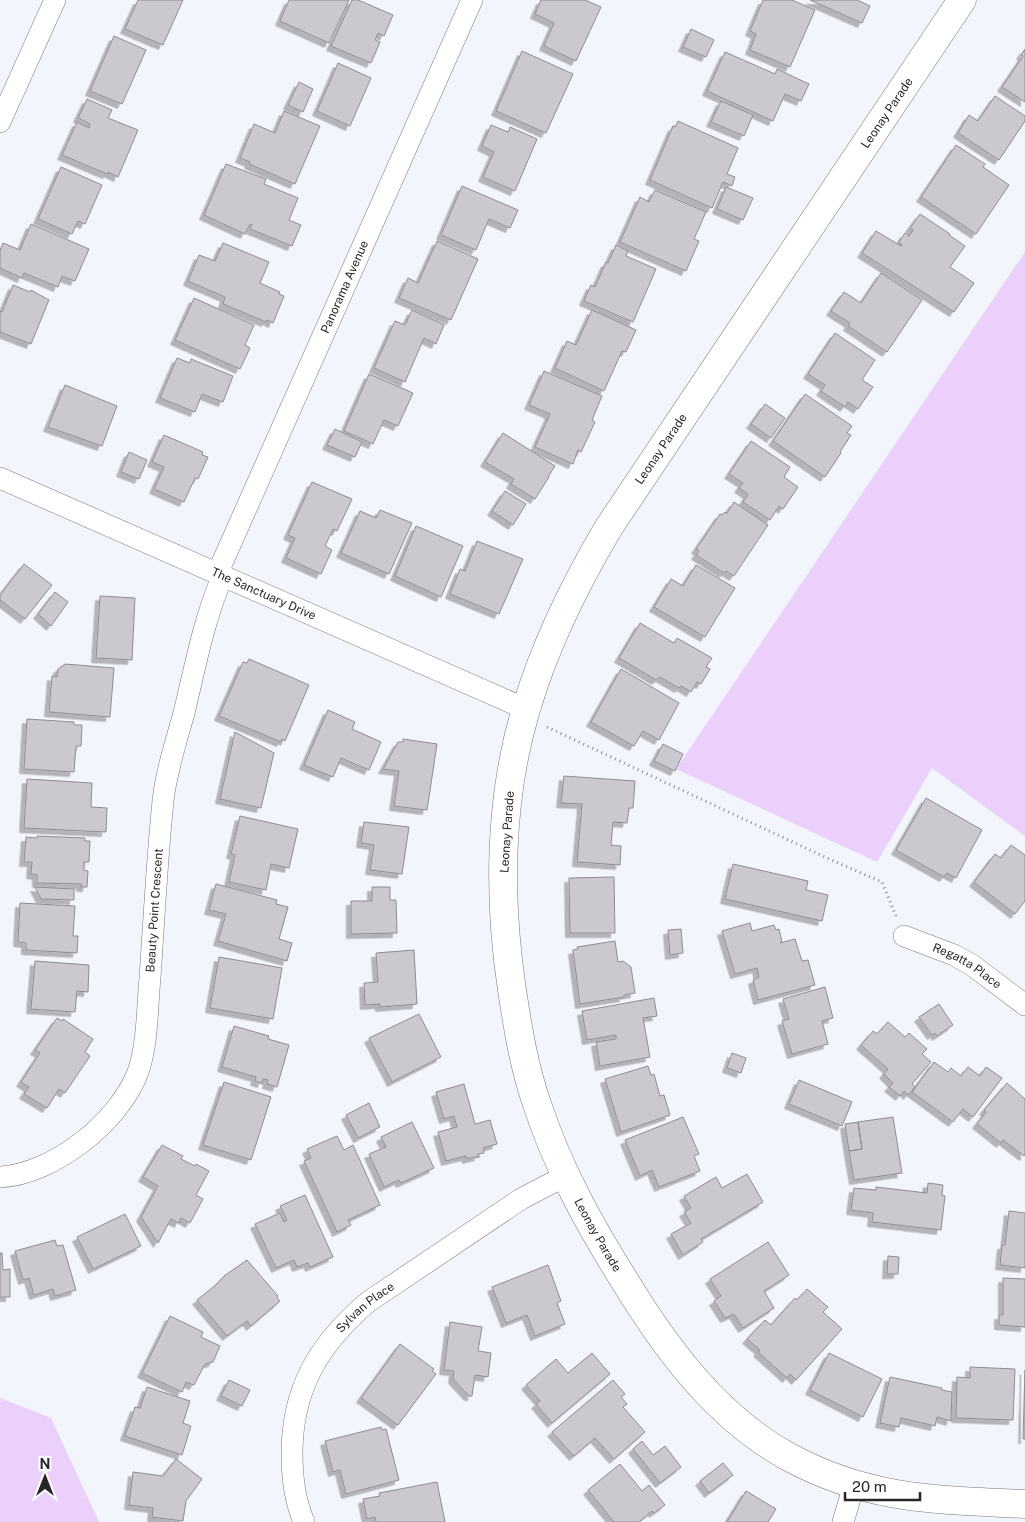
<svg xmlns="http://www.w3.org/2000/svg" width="1025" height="1522" font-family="'Public Sans',sans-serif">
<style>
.green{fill:#ebd0fb}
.building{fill:#cac9d0;stroke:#8d8c93;filter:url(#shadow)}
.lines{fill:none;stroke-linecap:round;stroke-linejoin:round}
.street-casing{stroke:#77797f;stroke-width:22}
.secondary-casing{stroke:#77797f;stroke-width:29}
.path{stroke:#8b8c90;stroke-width:3;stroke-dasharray:1 4;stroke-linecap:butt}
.street{stroke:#fff;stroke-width:21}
.secondary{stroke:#fff;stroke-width:28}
.labels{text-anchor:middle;stroke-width:5;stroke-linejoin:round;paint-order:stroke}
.street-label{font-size:12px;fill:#27272a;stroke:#fff}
</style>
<defs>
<filter id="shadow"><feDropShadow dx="-4.5" dy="4.5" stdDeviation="0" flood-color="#0004"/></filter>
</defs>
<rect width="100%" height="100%" fill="#f3f5fc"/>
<path class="green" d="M1025,252V836L932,768L877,862L676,769Z
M0,1398L51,1418L99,1522H0Z"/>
<path class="building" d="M138,0H183L163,45L125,29Z
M289,0H349L329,43L280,21Z
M352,0H358L393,15L384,36L378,33L375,40L380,42L371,63L331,46Z
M541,0H585L601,7L576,61L544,46L554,23L535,14Z
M763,0H792L815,10L790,67L750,50L756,34L750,31Z
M810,0H857L870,6L862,23Z
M691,29L714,40L706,57L683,47Z
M114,36L146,50L122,104L90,91Z
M1025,49V102L1002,87L1023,56L1021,55Z
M522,51L573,74L546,133L496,111Z
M725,52L775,74L777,69L809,84L801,101L785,94L773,121L707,91Z
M338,63L371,78L350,126L317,111Z
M299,82L313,89L303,112L288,105Z
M995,96L1025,116V121L999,160L958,133L969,115L978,121Z
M87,99L112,110L108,118L138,130L118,177L108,172L107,174L62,155L77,122L89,128L90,124L78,118Z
M721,101L753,115L744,136L711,122Z
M284,111L320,126L295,184L249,164L250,162L240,158L254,124L275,133Z
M678,121L738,148L727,174L735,177L732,186L723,182L712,208L650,180L673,126L675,127Z
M491,125L508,132L510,127L537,139L515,191L483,177L494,152L482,146Z
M956,145L985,164L983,167L1009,185L976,234L921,197Z
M226,164L266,179L264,184L298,198L289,220L301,225L292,246L250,229L252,225L250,224L245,234L204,215Z
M61,167L102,185L85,224L78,221L72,234L38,219Z
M462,186L518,210L510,228L489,219L476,250L441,235Z
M726,187L753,198L743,220L717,209Z
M655,190L706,212L694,239L699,241L686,271L620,242L640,197L649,202Z
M920,214L950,234L949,235L965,246L950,267L974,283L954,312L862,253L876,231L901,246L902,245L899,242L905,233L909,236L913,230L910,228Z
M31,224L89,249L75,281L62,276L58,287L24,273L22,278L0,268V251L3,243L20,250Z
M437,241L478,259L451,320L399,298L408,278L418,283Z
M223,243L269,262L260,283L280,292L279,294L284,296L273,323L267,320L266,322L223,304L225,297L188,281L199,255L215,261Z
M616,245L628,251L626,256L656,269L633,322L584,301L591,285L595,287L606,262L608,263Z
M881,273L922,300L887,352L848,326L850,323L831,311L844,292L861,303Z
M13,285L30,292L31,290L49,300L31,344L0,332V311L2,312Z
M194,298L254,325L245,345L250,348L240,369L175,340Z
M412,310L444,325L436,344L424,338L405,382L374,368L395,321L405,325Z
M592,310L636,330L626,352L622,351L604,391L555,368L567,341L576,345Z
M835,333L875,360L862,380L873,387L858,409L848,402L845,407L821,391L825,385L808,374Z
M177,358L190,363L191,359L233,376L223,402L202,394L195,412L160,398Z
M544,371L602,396L592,420L595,422L581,452L578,450L573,464L535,447L550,414L529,405Z
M369,374L413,393L398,426L384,420L373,444L344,431Z
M65,385L117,406L102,446L48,427Z
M805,394L852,426L847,433L851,435L840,452L841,453L825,477L773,441Z
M765,404L785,418L771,438L751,424Z
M335,429L362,442L355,457L327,445Z
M503,433L555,466L548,477H549L535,499L511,484L514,479L485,462Z
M164,435L203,452L202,455L208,457L198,479L195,478L184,502L154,489L164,467L152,462Z
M751,441L790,467L784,477L798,487L783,509L779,506L770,520L743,502L748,494L739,488L743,483L729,474Z
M129,452L147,460L139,479L121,472Z
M312,482L352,499L337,531L333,529L325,546L332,550L321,574L286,558L295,538L288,535Z
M505,491L526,504L513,525L492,511Z
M734,502L768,525L734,576L726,571L724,573L696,555L699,551L696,549L720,514L722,515L725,512L727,513Z
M380,510L412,523L389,574L341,553L360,511L376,518Z
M416,526L463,546L441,597L395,576Z
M477,541L523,559L499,614L450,594L460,569L465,571Z
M24,564L52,585L25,619L0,600V595Z
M696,565L735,588L705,637L654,607L671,579L683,586Z
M55,592L68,602L51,626L38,614Z
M100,596L135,598L132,660L96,658Z
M640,623L674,643L677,638L712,658L706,667L710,669L701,684L697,682L691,692L681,686L679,688L660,677L656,680L619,658Z
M249,659L309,685L285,741L282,739L281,742L219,716L243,662L247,663Z
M65,664L114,668L110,717L49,712L52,676L57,677L58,669Z
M621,669L679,703L659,740L643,731L634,746L591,722Z
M328,710L355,722L352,729L381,742L369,770L341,758L333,777L304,765Z
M27,719L74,722V725H82L81,746H76L74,772L24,769Z
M235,732L274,753L261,808L220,799Z
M403,739L437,744L427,810L394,806L399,771L383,769L398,742H403Z
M663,744L683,754L675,771L654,761Z
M564,776L635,781L633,808H629L627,823L613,822L611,845L621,846L620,865L577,862L582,804L561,803Z
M27,779L92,783L91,807L107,808L106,832L24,828Z
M926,798L982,830L956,878L947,873L944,877L896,850Z
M240,816L298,829L289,868L271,864L266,890L229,882L235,855L231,854Z
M364,822L409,827L402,874L370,870L374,845L361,843Z
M37,836L85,838V841H90L89,862H84V870L88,871L87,887H81V884L37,883V875L31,874L32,862H24L26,837L37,838Z
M1011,845L1025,855V901L1015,914L974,882L995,854L1001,858Z
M733,864L808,881L806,890L828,895L822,921L725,899Z
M614,877L615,933H570L569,878Z
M216,884L277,900L276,904L288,907L279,939L292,943L287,961L218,941L226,914L209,910Z
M35,887L74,889V900L41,899Z
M372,887H390V900H396L397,933L351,934V901H372Z
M20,903L75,906L73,936H78L77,953L26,950V943L18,942Z
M750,923L752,931L774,925L776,930L779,929L782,942L780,943L795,939L802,961L808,960L815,985L758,1000L753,980L759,977L757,968L735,974L722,931Z
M681,929L683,953L670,955L668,930Z
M615,941L618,962L623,961L631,967L635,993L624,995V997L580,1004L573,950L578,949L577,947Z
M414,950L417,1004L380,1007V1004L365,1005L364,983L378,982L376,953Z
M219,957L282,968L273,1019L210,1008Z
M35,961L89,965L88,992L77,991L75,1012L31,1009Z
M825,987L833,1018L822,1021L828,1044L792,1054L782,1021L789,1019L783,999Z
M654,998L657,1016L643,1018L650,1057L600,1066L596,1042L616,1039V1035L587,1040L582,1011Z
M939,1004L953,1025L937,1036L935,1033L932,1035L919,1017Z
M419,1014L441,1057L392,1082L369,1038Z
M57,1018L62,1021L63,1019L93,1039L85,1052L90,1056L65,1093L59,1089L47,1108L24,1094L29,1087L21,1082L40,1053L35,1050Z
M888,1022L905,1037L909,1033L927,1049L922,1054L931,1062L912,1084L915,1087L908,1095L904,1091L900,1096L889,1087L893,1083L884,1074L888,1069L861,1045L873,1031L877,1034Z
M234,1026L269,1036L268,1039L289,1045L277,1087L267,1084L268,1080L263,1079L262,1083L255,1081L256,1077L222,1067Z
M732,1053L746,1058L741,1073L727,1068Z
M934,1062L948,1072L951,1068L961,1076L968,1067L980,1076L986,1067L1002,1078L973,1117L963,1109L953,1122L912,1092Z
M648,1066L651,1075L654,1074L660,1096L664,1095L670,1115L621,1132L605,1079Z
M799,1080L852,1102L842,1126L789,1104Z
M224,1082L271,1097L251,1160L203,1145Z
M1007,1083L1025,1099V1155L1024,1156L1003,1140L1001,1143L977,1124L986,1112L984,1110Z
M464,1084L475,1124L490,1120L497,1144L483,1148L484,1153L478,1154L479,1156L467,1159L466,1156L446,1161L438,1132L457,1127L454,1116L444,1119L436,1092Z
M369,1103L380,1127L358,1138L346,1115Z
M683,1117L699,1154L694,1156L700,1171L659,1187L652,1170L640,1176L625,1140Z
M893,1117L902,1173L854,1180L849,1151L862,1149L858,1122Z
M412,1122L434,1168L401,1183L399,1180L384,1187L369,1154L386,1147L381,1137Z
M858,1122L862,1149L849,1151L845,1124Z
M337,1136L344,1150L353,1145L380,1205L348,1220L351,1225L337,1232L304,1161L311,1158L307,1149Z
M162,1145L183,1156L181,1159L195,1166L196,1164L209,1171L196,1195L203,1199L190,1223L181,1218L179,1223L171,1219L158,1243L141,1217L158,1186L143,1177Z
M747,1174L763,1202L701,1239L703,1242L683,1255L671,1234L691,1223L684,1212L691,1208L684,1196L716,1177L722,1188Z
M928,1183L943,1185L942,1195L945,1196L941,1230L872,1222L873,1213L851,1210L854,1188L876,1190V1187L927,1193Z
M305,1195L333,1257L310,1267L308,1263L297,1267L294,1260L276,1268L255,1224L280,1213L284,1222L287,1220L280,1206Z
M1009,1211L1025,1213V1268L1000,1265L1002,1245H1005Z
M125,1214L141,1246L93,1269L77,1237Z
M55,1240L57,1246L63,1245L76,1290L55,1296L53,1289L34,1295L29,1278L23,1280L15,1251Z
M768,1242L789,1275L764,1291L774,1308L743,1328L734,1314L725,1318L714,1301L721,1296L710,1279Z
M0,1253H2L3,1270L10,1269V1297H0Z
M888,1256L899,1257L898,1274H887Z
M247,1260L278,1296L277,1298L280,1301L251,1326L247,1321L227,1336L197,1300L217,1284L224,1276Z
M548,1265L561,1301L557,1303L565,1324L535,1336L527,1315L506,1323L492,1287Z
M1003,1278L1025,1279V1327L999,1325V1315H1003Z
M807,1289L828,1307L823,1312L842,1329L796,1380L790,1374L787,1378L758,1352L760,1350L747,1339L765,1320L771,1325L795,1298L797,1300Z
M170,1316L203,1332L201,1337L220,1346L213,1362L205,1364L194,1385L186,1382L182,1392L142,1373Z
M450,1322L482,1327L478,1351L491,1353L488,1377L475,1375L472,1396H469L453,1379L454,1371L444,1370Z
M400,1344L434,1369L432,1371L436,1374L398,1425L361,1398Z
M592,1353L610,1374L552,1423L536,1404L540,1401L526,1385L556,1359L568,1373Z
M829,1353L882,1379L863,1417L810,1390Z
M970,1367L1015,1369L1013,1420L956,1418L957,1377L970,1378Z
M1025,1370V1439H1023Z
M890,1377L942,1388V1390L952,1392L951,1421L937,1417L935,1426L901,1418L899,1427L880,1423Z
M229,1380L250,1390L242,1406L221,1396Z
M613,1380L625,1394L621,1397L627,1404L623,1407L645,1432L614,1459L595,1438L574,1456L552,1432Z
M147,1387L190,1401L183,1423L191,1426L182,1455L125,1436L135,1407L140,1408Z
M381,1427L382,1430L386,1429L399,1480L346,1494L340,1470L333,1472L325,1441Z
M642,1441L653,1455L665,1446L681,1467L660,1483L633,1449Z
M176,1459L202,1479L186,1501L183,1521L152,1517L153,1508L129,1505L133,1472L163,1476Z
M723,1463L733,1475L709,1493L700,1481Z
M620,1464L642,1491L649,1485L665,1505L654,1513L652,1511L639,1522H614L588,1490Z
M437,1482L445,1522H376L375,1517L367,1519L363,1499L380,1496L379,1493Z
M746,1491L776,1509L768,1522H727Z"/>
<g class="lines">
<defs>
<g id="street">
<path d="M0,122L55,0"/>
<path id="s1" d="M0,478L526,709"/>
<path id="s2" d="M218,572L472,0"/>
<path id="s3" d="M904,936L954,955L972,965L1025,1005"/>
<path id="s4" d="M0,1177C54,1174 119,1122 138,1072C148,1043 147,1008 150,978C154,919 157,860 163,801C166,772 176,742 184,713C195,667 204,619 223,575"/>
<path id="s5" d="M304,1522C295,1501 292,1477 292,1454C292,1388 319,1344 368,1302L521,1199L565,1176"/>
<path d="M843,1522L854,1485"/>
</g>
<g id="secondary">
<path id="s6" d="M962,0L609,527C575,584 545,645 526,709C499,799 498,898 512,990C518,1029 524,1067 537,1104C558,1168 590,1226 626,1283C667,1350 717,1417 787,1456C867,1500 937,1500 1025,1504"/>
</g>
</defs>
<use href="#street" class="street-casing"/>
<use href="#secondary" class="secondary-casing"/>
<path class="path" d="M547,727L829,859L882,882L896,916"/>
<use href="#street" class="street"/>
<use href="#secondary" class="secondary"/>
</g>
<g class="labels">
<g class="street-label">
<text transform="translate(887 113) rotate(-56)" y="4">Leonay Parade</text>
<text dy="4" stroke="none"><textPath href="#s2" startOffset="312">Panorama Avenue</textPath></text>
<text transform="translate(661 449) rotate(-56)" y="4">Leonay Parade</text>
<text dy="4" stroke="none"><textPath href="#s1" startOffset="288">The Sanctuary Drive</textPath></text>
<text transform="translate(507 832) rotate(-86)" y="4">Leonay Parade</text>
<text dy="4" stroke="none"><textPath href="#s4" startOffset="344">Beauty Point Crescent</textPath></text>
<text dy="4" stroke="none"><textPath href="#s3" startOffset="70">Regatta Place</textPath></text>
<text dy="4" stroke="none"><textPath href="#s6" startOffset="1380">Leonay Parade</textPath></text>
<text dy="4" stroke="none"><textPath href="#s5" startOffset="240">Sylvan Place</textPath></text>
</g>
</g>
<g transform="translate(45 1477)" stroke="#ffffff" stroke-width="4" paint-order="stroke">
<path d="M0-4L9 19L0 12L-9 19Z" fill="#27272a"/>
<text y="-8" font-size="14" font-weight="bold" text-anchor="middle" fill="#27272a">N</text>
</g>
<path d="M845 1492v8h75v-8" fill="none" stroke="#27272a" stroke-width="2.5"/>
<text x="852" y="1492" font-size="15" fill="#27272a" stroke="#ffffff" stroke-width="4" paint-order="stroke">20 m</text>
</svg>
